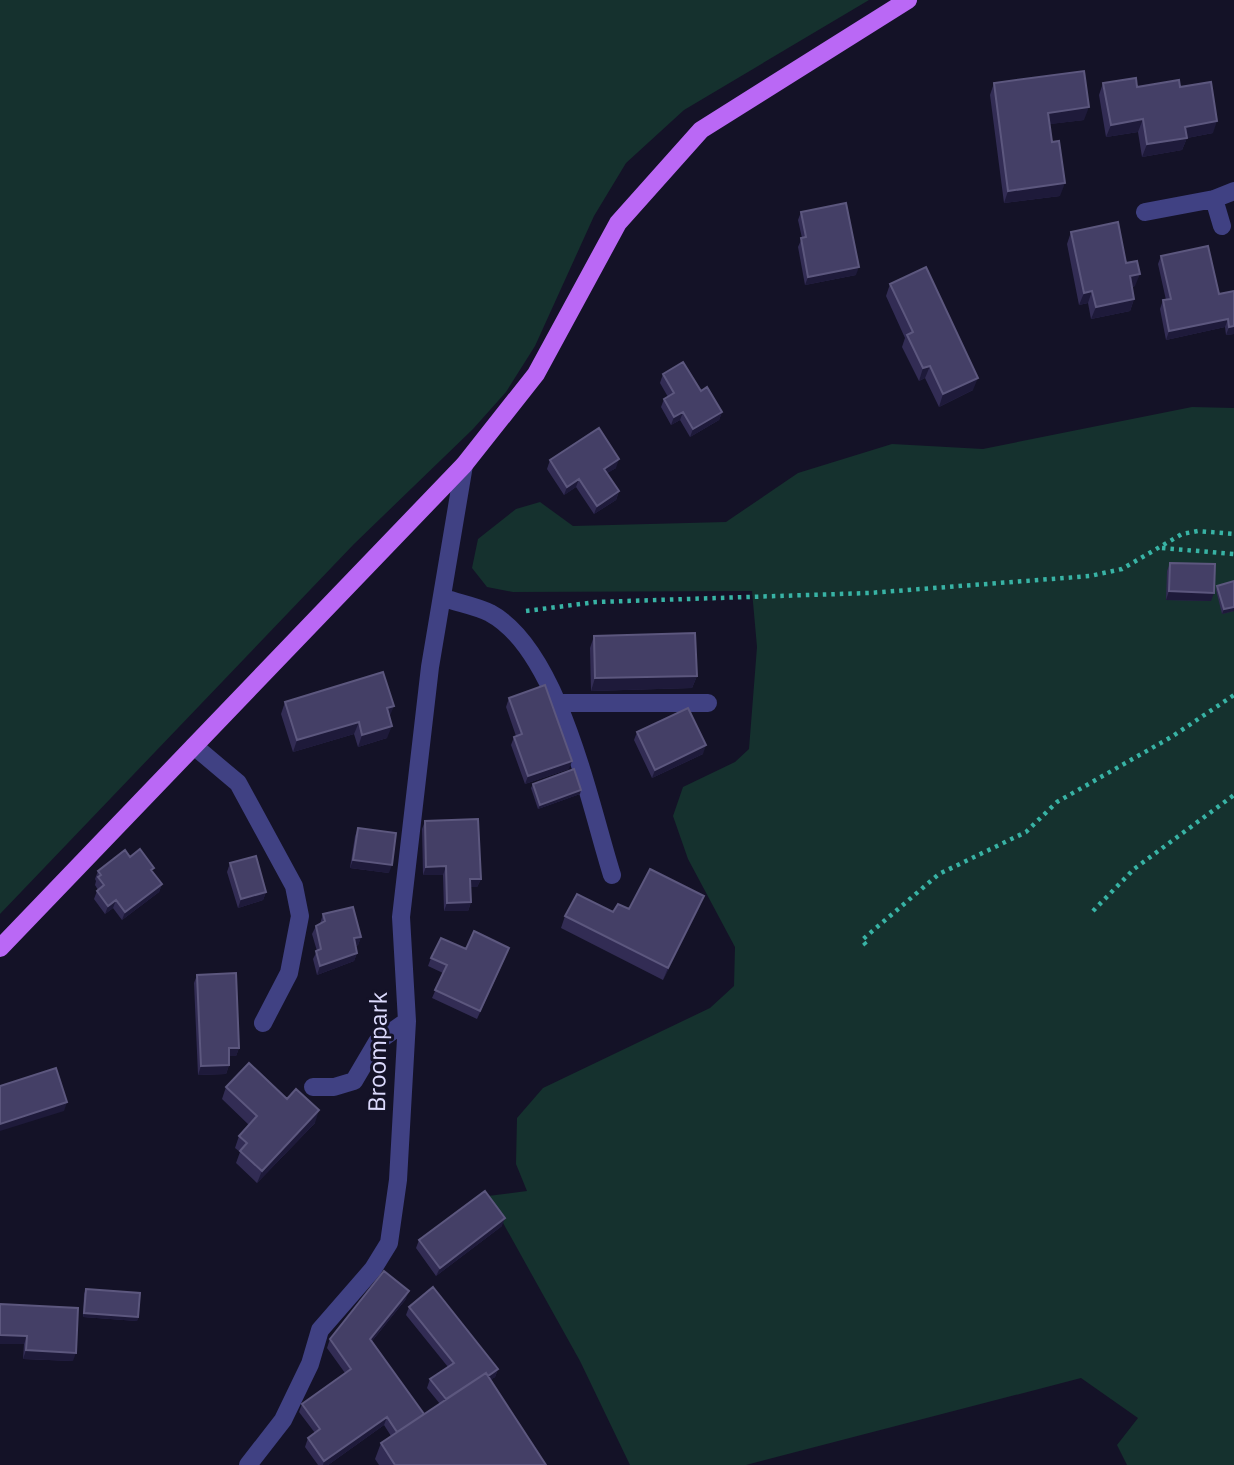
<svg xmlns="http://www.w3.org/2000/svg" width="1234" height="1465" font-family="'IBM Plex Sans',sans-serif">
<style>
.green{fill:#15312e}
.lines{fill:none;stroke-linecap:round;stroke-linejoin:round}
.path{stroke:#38b3a5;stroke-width:4.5;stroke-dasharray:3.5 5;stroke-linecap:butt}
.minor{stroke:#404183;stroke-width:18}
.major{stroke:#ba68f5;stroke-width:18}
.wall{fill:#322c54}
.shaded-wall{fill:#1e1a3a}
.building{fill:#443f66;stroke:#5c577e;stroke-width:2}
.labels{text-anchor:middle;stroke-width:6;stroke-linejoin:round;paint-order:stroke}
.street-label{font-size:24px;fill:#dcdafd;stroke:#141227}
</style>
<rect width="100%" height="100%" fill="#141227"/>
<path class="green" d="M0,0H869L684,110L626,163L594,216L535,346L506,392L473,429L354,544L0,914Z
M1192,407L1234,408V1465H1127L1117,1445L1138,1418L1081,1378L746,1465H630L580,1361L488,1196L527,1191L516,1164L517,1118L543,1088L710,1008L734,986L735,947L688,859L673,816L683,787L735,762L749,749L757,647L752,591L513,592L487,587L472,568L478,539L516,509L540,502L573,526L726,522L798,473L892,444L983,449Z"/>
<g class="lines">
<path class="path" d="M1162,548L1234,554
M526,611L596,602L869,593L1090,576L1122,569L1182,534L1198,531L1234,534
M1093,911L1134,869L1234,795
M866,945L862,940L939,874L1026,832L1057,802L1173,736L1234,695"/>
<path class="minor" d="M1214,199L1222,226
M1145,212L1214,199L1234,191
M444,598C458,603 476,606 490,613C559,650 589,802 612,875
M558,703H708
M194,746L238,783L294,886L300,916L289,973L263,1023
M313,1087H334L354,1081L377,1042L407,1021
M248,1465L283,1420L310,1364L320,1330L373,1269L389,1243L398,1180L407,1021L401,917L430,667L464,465"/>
<path class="major" d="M0,948L464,465L536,374L618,223L701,130L908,0"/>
</g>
<path class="wall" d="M994,83L1084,120L1049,124L1060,196L1004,203L990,95Z
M1103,83L1137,87L1213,133L1187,138L1182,150L1142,157L1138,132L1106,137L1099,95Z
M801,212L856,275L805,285L798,247L802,238L798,220Z
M1071,232L1126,263L1135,286L1132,287L1134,299L1130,311L1091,319L1088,303L1079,305L1067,244Z
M1161,256L1219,294L1234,334L1226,335L1225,327L1166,340L1160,309L1163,300H1166L1158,264Z
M890,284L973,390L939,407L925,378L919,381L902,347L905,338L886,296Z
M663,374L701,391L722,412L719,420L690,437L680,420L671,425L661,407L664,399L668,397L660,383Z
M550,460L616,468L607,473L619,491L616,500L594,514L576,487L564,495L547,469Z
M1170,563L1211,601L1166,600L1167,571Z
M1217,586L1234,611L1222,614L1216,590Z
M594,636L697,676L692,688L591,691L590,648Z
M509,698L569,769L525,784L511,745L514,737L516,736L506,707Z
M285,702L389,718L387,738L358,747L354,734L293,752L281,714Z
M637,732L703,754L652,778L634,740Z
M533,784L580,794L538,809L531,788Z
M425,821L481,879L477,887H470L471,902L468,911H444L443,875H423L422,829Z
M358,828L389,873L350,868L355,836Z
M130,857L153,872L162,884L159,892L122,920L113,908L105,914L94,899L97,891L98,890L95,885L96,881L95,879L98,871Z
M230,863L266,892L263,900L238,908L227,872Z
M704,896L699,908L663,980L561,928L565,916L613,912Z
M323,914L361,937L358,945L356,946L357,953L354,961L317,975L313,959L317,951L312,934L316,926L320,924Z
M466,949L506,956L477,1019L432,998L443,973L428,966L431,958Z
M197,975L239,1048L236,1056H229V1065L226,1074L198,1075L194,983Z
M226,1087L287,1099L315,1123L257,1183L236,1163L240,1152L235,1148L239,1136L249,1125L222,1099Z
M502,1226L436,1276L416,1248L419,1240Z
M86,1289L138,1317L137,1321L83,1317L84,1294Z
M406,1299L372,1341L424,1414L440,1404L427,1388L430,1379L448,1367L406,1315L409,1307L498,1369L495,1377L490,1380L546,1465H379L375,1459L381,1443L391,1436L384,1425L328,1465H318L305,1447L308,1438L315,1433L299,1412L302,1404L345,1373L327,1348L330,1339Z
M0,1304L73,1361L23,1359L24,1344H0Z"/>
<path class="shaded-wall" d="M1089,107L1084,120L1043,125L1048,113Z
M1143,119L1138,132L1106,137L1111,125Z
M1217,121L1213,133L1187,138L1182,150L1142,157L1147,144L1185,127Z
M1065,183L1060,196L1004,203L1008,191Z
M859,267L856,275L805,285L808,277Z
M1140,274L1135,286L1125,288L1130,276Z
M1092,291L1088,303L1079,305L1084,293Z
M1134,299L1130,311L1091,319L1096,307Z
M1228,319L1225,327L1166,340L1169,331Z
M1234,326V334L1226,335L1229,327Z
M930,366L925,378L919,381L923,368Z
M978,378L973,390L939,407L943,394Z
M683,412L680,420L671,425L674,417Z
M722,412L719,420L690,437L693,429Z
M619,459L616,468L601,477L604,469Z
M579,479L576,487L564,495L567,487Z
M619,491L616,500L594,514L597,506Z
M1169,591L1214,593L1211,601L1166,600Z
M1234,607V611L1222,614L1224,609Z
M697,676L692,688L591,691L595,678Z
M394,706L389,718L387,708Z
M359,722L354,734L293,752L297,740Z
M392,726L387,738L358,747L362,735Z
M706,745L703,754L652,778L655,770Z
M572,761L569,769L525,784L528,776Z
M581,790L580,794L538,809L540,805Z
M353,860L392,865L389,873L350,868Z
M446,866L443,875H423L426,867Z
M470,879H481L477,887H467Z
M162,884L159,892L122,920L125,912Z
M266,892L263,900L238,908L241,899Z
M704,896L699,908L663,980L668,968Z
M116,900L113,908L105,914L108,906Z
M471,902L468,911H444L447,903Z
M361,937L358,945L351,947L354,938Z
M357,953L354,961L317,975L320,966Z
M229,1048H239L236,1056H225Z
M229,1065L226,1074L198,1075L201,1066Z
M67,1102L64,1111L0,1131V1124Z
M319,1110L315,1123L257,1183L262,1171Z
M505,1218L502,1226L436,1276L440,1268Z
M409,1291L406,1299L367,1347L370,1339Z
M84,1313L138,1317L137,1321L83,1317Z
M0,1335L27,1336L24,1344H0Z
M26,1350L76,1353L73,1361L23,1359Z
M498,1369L495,1377L446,1411L449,1403Z
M387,1417L384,1425L328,1465H323L324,1461Z"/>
<path class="building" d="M1084,71L1089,107L1048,113L1052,142L1059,141L1065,183L1008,191L994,83Z
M1136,78L1137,87L1179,80L1180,87L1211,82L1217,121L1185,127L1187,138L1147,144L1143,119L1111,125L1103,83Z
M846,203L859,267L808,277L801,238L806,237L801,212Z
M1118,222L1126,263L1137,261L1140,274L1130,276L1134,299L1096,307L1092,291L1084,293L1071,232Z
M1208,246L1219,294L1234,291V326L1229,327L1228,319L1169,331L1163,300L1171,299L1161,256Z
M926,267L978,378L943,394L930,366L923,368L907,335L913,332L890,284Z
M683,362L701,391L707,387L722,412L693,429L683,412L674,417L664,399L674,393L663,374Z
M599,428L619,459L604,469L619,491L597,506L579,479L567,487L550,460Z
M1170,563L1215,564L1214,593L1169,591Z
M1234,581V607L1224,609L1217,586Z
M695,633L697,676L595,678L594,636Z
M383,672L394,706L387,708L392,726L362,735L359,722L297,740L285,702Z
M545,685L572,761L528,776L514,737L522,734L509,698Z
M688,708L706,745L655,770L637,732Z
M574,769L581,790L540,805L533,784Z
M478,819L481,879H470L471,902L447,903L446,866L426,867L425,821Z
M358,828L396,833L392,865L353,860Z
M140,849L154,868L151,870L162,884L125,912L116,900L108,906L97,891L104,885L98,877L101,875L98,871L125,850L130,857Z
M256,856L266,892L241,899L230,863Z
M650,869L704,896L668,968L565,916L577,894L613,912L618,904L629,909Z
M353,907L361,937L354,938L357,953L320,966L316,951L321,949L316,926L325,921L323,914Z
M474,931L509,948L480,1011L435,990L447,965L431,958L441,938L466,949Z
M236,973L239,1048H229V1065L201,1066L197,975Z
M249,1063L287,1099L296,1089L319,1110L262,1171L240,1151L247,1143L239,1136L257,1116L226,1087Z
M56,1068L67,1102L0,1124V1086Z
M485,1191L505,1218L440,1268L419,1240Z
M384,1271L409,1291L370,1339L424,1414L397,1432L387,1417L324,1461L308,1438L320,1429L302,1404L351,1369L330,1339Z
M433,1287L498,1369L488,1376L486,1373L446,1399L430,1379L454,1363L409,1307Z
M86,1289L140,1293L138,1317L84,1313Z
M0,1304L78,1308L76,1353L26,1350L27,1336L0,1335Z
M486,1373L546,1465H395L381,1443Z"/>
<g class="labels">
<g class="street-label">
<text transform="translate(378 1052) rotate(-89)" y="8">Broompark</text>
</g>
</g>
</svg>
